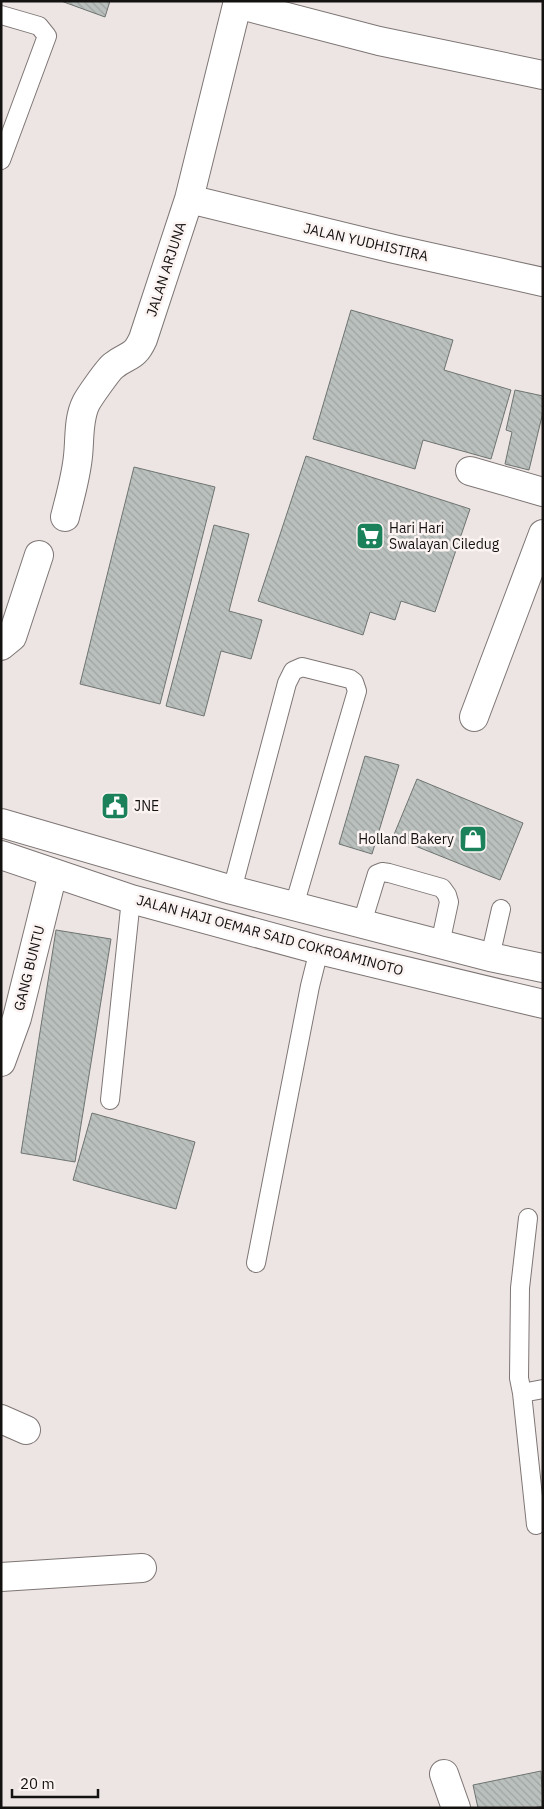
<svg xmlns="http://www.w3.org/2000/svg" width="544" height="1809" font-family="'IBM Plex Sans',sans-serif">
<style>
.building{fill:url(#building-back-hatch);stroke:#6e7471}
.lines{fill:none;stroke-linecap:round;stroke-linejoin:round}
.service-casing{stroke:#7e7675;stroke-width:20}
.minor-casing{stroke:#7e7675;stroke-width:30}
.primary-casing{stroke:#7e7675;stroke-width:30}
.service{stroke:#fff;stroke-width:18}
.minor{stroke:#fff;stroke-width:28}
.primary{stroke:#fff;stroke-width:28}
.labels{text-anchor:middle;stroke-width:5;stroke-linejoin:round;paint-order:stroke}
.street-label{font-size:14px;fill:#141211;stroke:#fbf3f2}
.poi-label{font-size:14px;fill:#141211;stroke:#fbf3f2;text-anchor:start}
</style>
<defs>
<pattern id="building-back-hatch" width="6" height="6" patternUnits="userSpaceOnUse" patternTransform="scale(1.25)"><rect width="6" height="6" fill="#bac0bd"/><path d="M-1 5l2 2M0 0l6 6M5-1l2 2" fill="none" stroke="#9fa4a1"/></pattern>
</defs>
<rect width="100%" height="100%" fill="#ede5e4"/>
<path class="building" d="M61,1H110L105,17Z
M351,310L453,340L444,370L511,390L491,459L423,440L415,469L313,439Z
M515,390L543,396V412L529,470L505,464L512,432L506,430Z
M306,456L470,509L435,612L401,601L395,620L370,612L363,635L258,601Z
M134,467L215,487L160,704L80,684Z
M214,525L249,534L229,611L262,620L251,659L221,651L204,716L166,706Z
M365,756L399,765L372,854L339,844Z
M417,779L523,823L500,880L393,837Z
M56,930L111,939L75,1162L21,1153Z
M92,1113L195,1142L176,1209L73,1180Z
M541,1771L543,1806L532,1808H478L473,1785Z"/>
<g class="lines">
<defs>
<path id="service" d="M1,15L39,26L47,36L1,160
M232,890L287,683L293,671L302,667L350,679L354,682L357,691L294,906
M362,923L377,874L382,872L389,873L442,888L447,895L449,902L440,944
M490,957L501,909
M110,1100L131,899
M528,1218L520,1288L519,1378L522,1393L543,1389
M256,1263L310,986L319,950
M522,1393L536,1525"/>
<path id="minor" d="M237,4L379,41L543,75
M189,199L394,249L543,282
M470,471L543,492
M65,517C70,497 76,477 78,456C80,439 78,419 86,403C89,397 108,370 113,366C128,354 134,359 143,339L189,199L238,1
M1,646L12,637L39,555
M474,717L543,534
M1,1062L17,1018L53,873
M1,1419L26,1430
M1,1577L142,1568
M444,1774L456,1808"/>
<path id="primary" d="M1,823L232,890L490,957L543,968
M1,855L131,899L319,950L543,1004"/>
</defs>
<use href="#service" class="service-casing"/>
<use href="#minor" class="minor-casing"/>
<use href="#primary" class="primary-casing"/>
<use href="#service" class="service"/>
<use href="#minor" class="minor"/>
<use href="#primary" class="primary"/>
</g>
<defs>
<symbol id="supermarket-square" viewBox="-11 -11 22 22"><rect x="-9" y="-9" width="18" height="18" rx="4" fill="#1b815b" stroke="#fbf3f2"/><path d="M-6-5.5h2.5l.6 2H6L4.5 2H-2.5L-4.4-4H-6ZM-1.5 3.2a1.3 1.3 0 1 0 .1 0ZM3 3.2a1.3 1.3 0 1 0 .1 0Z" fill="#fff"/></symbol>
<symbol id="civic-square" viewBox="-11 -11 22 22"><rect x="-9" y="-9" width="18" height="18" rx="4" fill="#1b815b" stroke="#fbf3f2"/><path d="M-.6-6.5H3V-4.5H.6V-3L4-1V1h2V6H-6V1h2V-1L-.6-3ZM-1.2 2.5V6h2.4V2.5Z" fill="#fff"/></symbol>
<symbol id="shop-square" viewBox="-11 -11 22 22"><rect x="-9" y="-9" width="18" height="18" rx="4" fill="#1b815b" stroke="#fbf3f2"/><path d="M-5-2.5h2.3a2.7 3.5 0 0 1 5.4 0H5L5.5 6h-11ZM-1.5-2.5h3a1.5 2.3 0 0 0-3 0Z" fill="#fff"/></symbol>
</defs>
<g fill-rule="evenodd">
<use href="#supermarket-square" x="354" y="520" width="32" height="32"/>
<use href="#civic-square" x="99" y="790" width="32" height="32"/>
<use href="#shop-square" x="457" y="823" width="32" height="32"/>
</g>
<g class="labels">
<g class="street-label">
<text transform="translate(366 242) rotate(13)" y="5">JALAN YUDHISTIRA</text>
<text transform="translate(166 269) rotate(-72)" y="5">JALAN ARJUNA</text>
<text transform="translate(270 935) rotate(15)" y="5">JALAN HAJI OEMAR SAID COKROAMINOTO</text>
<text transform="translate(29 968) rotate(-76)" y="5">GANG BUNTU</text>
</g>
<g class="poi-label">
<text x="389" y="533">Hari Hari<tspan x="389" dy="16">Swalayan Ciledug</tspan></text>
<text x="134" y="811">JNE</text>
<text x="454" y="844" text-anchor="end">Holland Bakery</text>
</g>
</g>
<rect width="544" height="1809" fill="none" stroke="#141211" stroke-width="5"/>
<path d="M12 1789v8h86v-8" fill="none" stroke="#141211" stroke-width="2.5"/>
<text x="20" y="1789" font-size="15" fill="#141211" stroke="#fbf3f2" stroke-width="4" paint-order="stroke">20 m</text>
</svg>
